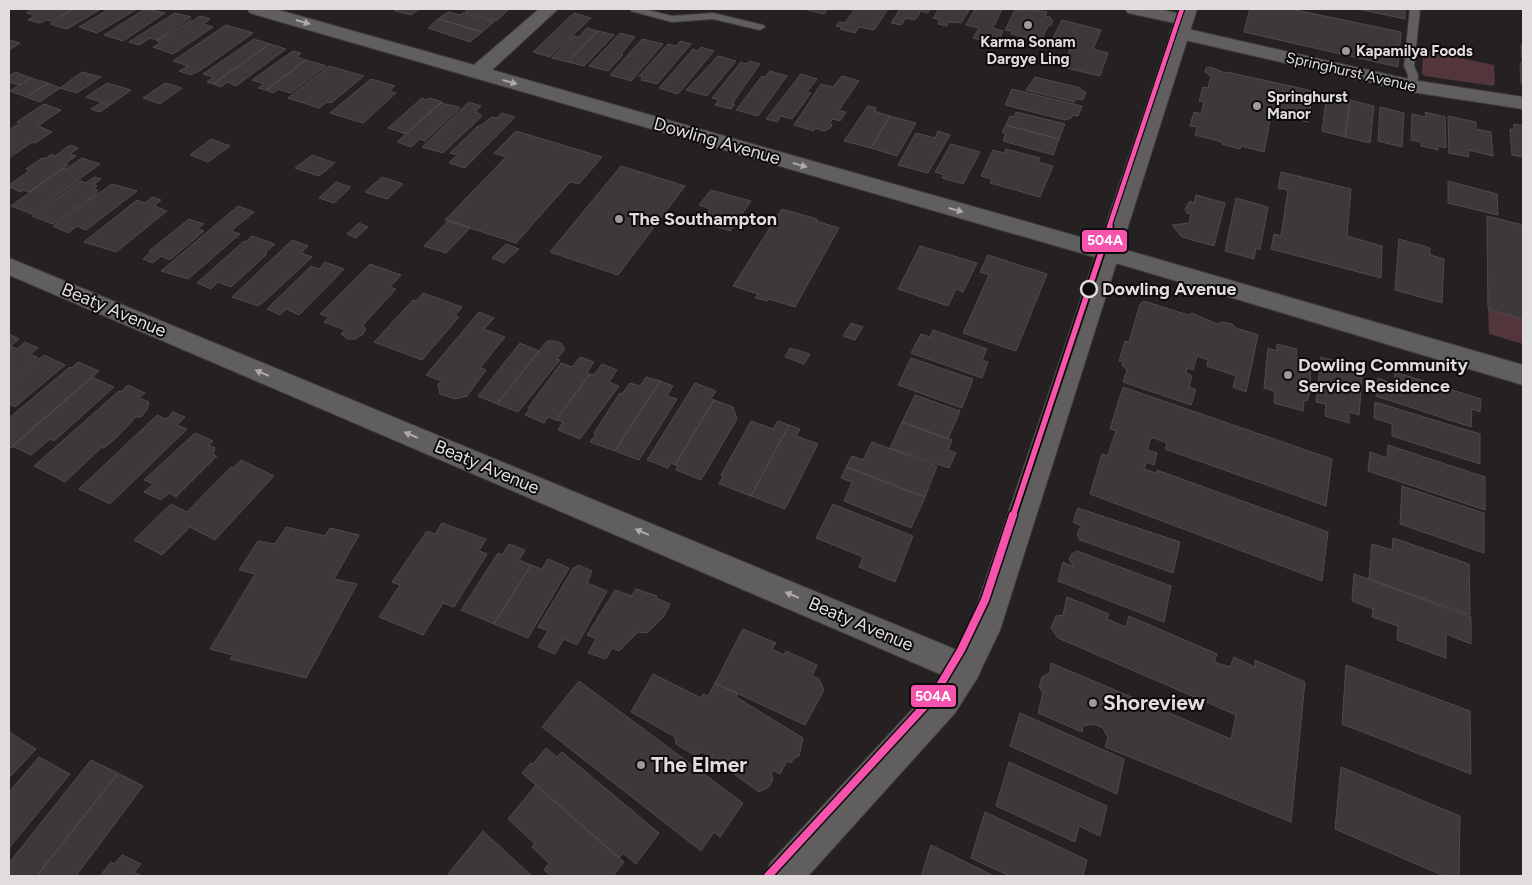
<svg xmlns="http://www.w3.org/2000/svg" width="1532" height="885" font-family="Figtree,sans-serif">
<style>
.green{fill:#53363c}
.building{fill:#3d393a;stroke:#4e4b4c}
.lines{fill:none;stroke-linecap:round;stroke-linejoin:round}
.service-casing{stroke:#403d3e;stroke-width:2}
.minor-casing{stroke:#403d3e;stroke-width:2}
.secondary-casing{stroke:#403d3e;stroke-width:2}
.service{fill:#615e5f;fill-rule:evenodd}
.minor{fill:#615e5f;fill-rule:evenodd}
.secondary{fill:#615e5f;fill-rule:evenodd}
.tram-1-far2-casing{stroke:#0d0b0b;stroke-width:7}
.tram-1-far1-casing{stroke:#0d0b0b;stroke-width:9}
.tram-1-casing{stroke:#0d0b0b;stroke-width:11}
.tram-1-far2{stroke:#f653ac;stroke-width:4.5}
.tram-1-far1{stroke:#f653ac;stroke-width:5.5}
.tram-1{stroke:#f653ac;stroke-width:8}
.oneway{fill:#aeaaab}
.poi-dot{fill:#9f9b9c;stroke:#0d0b0b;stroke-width:2}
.stop-dot{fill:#0d0b0b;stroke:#e1dddd;stroke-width:2.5}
.labels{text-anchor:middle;stroke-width:4;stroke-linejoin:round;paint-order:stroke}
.far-poi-label{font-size:15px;font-weight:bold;fill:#e1dddd;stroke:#0d0b0b;text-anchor:start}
.far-street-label{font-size:15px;fill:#e1dddd;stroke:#0d0b0b}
.street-label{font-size:18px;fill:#e1dddd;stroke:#0d0b0b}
.poi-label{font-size:18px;font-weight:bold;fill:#e1dddd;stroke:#0d0b0b;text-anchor:start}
.stop-label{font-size:18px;font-weight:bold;fill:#e1dddd;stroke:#0d0b0b;text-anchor:start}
.near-poi-label{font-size:21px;font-weight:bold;fill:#e1dddd;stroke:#0d0b0b;text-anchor:start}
.line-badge{stroke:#0d0b0b;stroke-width:2}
.badge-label{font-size:14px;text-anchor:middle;font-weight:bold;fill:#fff}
</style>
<rect width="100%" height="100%" fill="#252122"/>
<path class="green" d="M1423,50L1494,65L1495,84L1493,86L1425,76L1422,74Z
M1488,309L1523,319V344L1489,334Z"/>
<path class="building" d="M33,9H73L52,21L46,20L40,23L28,20L35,15L26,13Z
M74,9H101L67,29L50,24Z
M109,9H137L97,33L79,27Z
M145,9L165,13L123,41L104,35Z
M398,9H419L411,15L395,11Z
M461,9H503L508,10L496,21L465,12L467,10Z
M804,9H828L824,14Z
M855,9H888L874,30L859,27L855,33L840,29L842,27L836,26L839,22L845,23Z
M900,9H930L928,13L921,11L915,20L906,18L901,25L891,23Z
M939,9H970L961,23L949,22L947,26L938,24L940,20L933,18Z
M975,9H1002L993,28L1003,31L997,44L973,38L979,28L966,25Z
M1023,9L1047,12L1045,16L1050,17L1053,21L1051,25L1048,26L1041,41L1011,34L1012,31L1005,30L1015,10L1021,11Z
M1250,9H1291L1401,32L1398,67L1244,32Z
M1358,9H1405V19Z
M448,12L460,15L463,13L494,22L482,32L438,19Z
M175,13L191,17L157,40L150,38L139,45L129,42Z
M574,13L591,18L550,57L533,52Z
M200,16L210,19L203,24L213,27L173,54L153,47L161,42L157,41L191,20L193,21Z
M438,19L482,32L470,42L428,28Z
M1062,20L1101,30L1093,49L1108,53L1100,76L1062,67L1071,47L1051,42Z
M226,25L253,33L201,70L191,75L179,71L188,66L173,61Z
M587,28L598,31L568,62L552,58L574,36L579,37Z
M598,31L614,35L584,66L568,62Z
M620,33L635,37L621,54L623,55L608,71L589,66Z
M254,39L270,44L213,84L207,82L213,77L203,74Z
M642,39L663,44L631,81L610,75Z
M9,40L20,43L9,50Z
M680,41L691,44L657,84L641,80L643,77L639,76L668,44L676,46Z
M270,44L286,49L236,86L227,82L221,87L213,84Z
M1521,45L1523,46V84H1521L1520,63L1522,64Z
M701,47L714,51L678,94L659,88L693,49L698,51Z
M293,51L301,53L297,57L306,60L266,90L258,88L264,84L252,80Z
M718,56L736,61L707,96L686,90Z
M306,60L326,66L291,93L278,89L273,93L266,90Z
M750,61L760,64L732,104H735L731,109L715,105L719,100L712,98L741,62L747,64Z
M329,66L364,76L331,103L327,102L319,108L288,98Z
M1211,67L1225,73L1227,72L1313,91L1308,122L1283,116L1284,113L1272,111L1264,152L1241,146L1240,149L1222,144V142L1195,135L1197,127L1190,126L1194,112L1201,114L1204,102L1199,101L1203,87L1208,88L1211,76L1205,72L1206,68Z
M770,71L787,76L758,116L736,110L762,76L765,77Z
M15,72L31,78L19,85L9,82V76Z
M82,72L101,77L77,93L60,88Z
M801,74L817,79L807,92L811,93L792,119L781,116L777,122L766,119Z
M842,76L859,81L839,110L846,112L840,121L833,119L830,122L832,126L830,128L824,131L815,128L814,131L794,125L821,84L833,87Z
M1035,77L1081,88L1080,90L1086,92L1083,100L1076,99L1074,102L1026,90Z
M31,78L48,83L26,97L10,91Z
M371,79L395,86L389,91L396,93L363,123L330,113Z
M48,83L60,88L40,102L26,97Z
M107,83L131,90L110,105L86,97Z
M165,83L182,88L160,104L143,98Z
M1012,89L1082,106L1078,116L1073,115L1071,118L1065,120L1005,105Z
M1327,94L1350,100L1345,137L1322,131Z
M422,98L427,100L430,98L442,102L406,134L388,128Z
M1350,100L1374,106L1370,143L1345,137Z
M469,102L481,106L475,111L482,116L443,153L422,147Z
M101,103L109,106L100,112L91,109Z
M440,103L459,107V109L425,141L420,139L411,147L397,142Z
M44,104L61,110L38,126L52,132L35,143L32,142L9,158V130L20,123L17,122Z
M868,106L876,108L874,111L890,116L871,148L844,141Z
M1380,107L1404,113L1402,147L1378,141Z
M1016,112L1065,124L1059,139L1006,125L1010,116L1014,117Z
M1425,112L1445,117L1446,148L1438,146V150L1421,146V142L1411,140L1412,114L1426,117Z
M502,113L515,117L465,168L449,163L457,155L450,153L478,126H480L492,117L497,118Z
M890,116L916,123L897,156L871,148Z
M1448,116L1476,122V129L1491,132L1493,156L1468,150L1469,157L1449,153Z
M1514,124L1523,126V157L1512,155L1510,129L1514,130Z
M1006,125L1059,139L1053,155L1003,141L1006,134L1002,132Z
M516,131L602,157L579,184L570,182L516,243L445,220L506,157L494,153Z
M938,131L950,135L928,173L898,165L916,133L935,138Z
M211,139L230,146L208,162L190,155Z
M951,144L980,152L963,184L942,178L944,175L935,172Z
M70,145L78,148L70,154L76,156L65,164L68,165L29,192L23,190L21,192L9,187V185L29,171L26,169L42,158L45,159L52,154L55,156Z
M1006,149L1040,158L1038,162L1053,166L1040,197L990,183L992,179L981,176L993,150L1004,153Z
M312,155L335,163L319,176L295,168Z
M82,158L100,164L32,214L11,206L63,168L66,169Z
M621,166L685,186L618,275L550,252Z
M1281,172L1351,189L1347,236L1382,246L1381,278L1271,249L1274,234L1281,236L1288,190L1278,188Z
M94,177L101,179L93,185L97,186L94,188L97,190L96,194L53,224L32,216L80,181L86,183Z
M382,177L403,184L387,199L365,192Z
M1448,181L1497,194L1498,215L1448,203Z
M336,182L351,187L334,203L319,198Z
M112,184L137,191L86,230L77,226L68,233L53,226Z
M711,190L751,201L730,231L701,222L710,209L699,205Z
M1196,195L1225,203L1214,246L1182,237L1172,225L1189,223L1191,214L1187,213L1185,209L1190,201L1194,203Z
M152,197L161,200L154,206L167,211L116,252L84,242L137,200L145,203Z
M1236,198L1268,207L1260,250L1256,248L1254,259L1225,251Z
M238,206L254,212L231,231L240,234L188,279L161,271Z
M782,209L817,219L816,221L839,228L795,307L769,299L767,301L755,298L758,294L733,286Z
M1487,216L1523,225V319L1488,309Z
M189,219L204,224L198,229L204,231L170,260L161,256L153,263L143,259L151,252L149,251Z
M449,220L470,228L446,253L424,246Z
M359,223L368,227L356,238L347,234Z
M252,236L275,244L265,253L267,254L231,287L218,282L211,289L197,283L244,241L246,242Z
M1399,239L1430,248V255L1444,259L1442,303L1395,290Z
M292,240L308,246L301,253L312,257L266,300L258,306L232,297Z
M506,244L519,249L504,263L492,258Z
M920,246L977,263L963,292L956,289L948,306L898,289Z
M988,255L1047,274L1016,351L963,333L989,275L980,272Z
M325,262L344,269L299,315L286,309L280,315L267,309L311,266L319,269Z
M370,264L401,275L390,287L396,289L363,325L366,329L363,334L355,339H348L341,334L345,330L324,322L329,317L320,314Z
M423,293L462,307L455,316L459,317L422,360L374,342L413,300L416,301Z
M1144,301L1188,315L1192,313L1217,324L1222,322L1232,324L1236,328L1258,335L1246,392L1233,387L1236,376L1207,366L1208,360L1197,356L1193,370L1187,368L1186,373L1192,376L1189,387L1196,390L1191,405L1123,382L1127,370L1122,365L1123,362L1119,361L1125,341L1129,342L1140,304Z
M479,312L494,318L484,329L505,337L480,368L486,370L467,396L455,399L440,394L438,385L441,381L426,375Z
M851,323L863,327L855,340L843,336Z
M933,330L987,349L982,360L988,362L982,378L911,353L921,334L930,337Z
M9,334L19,339L10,346L13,347L9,351Z
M547,341H554L561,343L565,349L557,359L560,360L518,412L497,404Z
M25,342L38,348L31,354L38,358L9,382V351L13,347L17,349Z
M520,343L539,351L497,404L478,396Z
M1277,344L1297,349L1296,357L1311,361L1310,392L1307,401L1304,400L1303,411L1274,403L1275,391L1264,388L1268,348L1277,351Z
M790,348L810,354L804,364L785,357Z
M44,355L65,365L15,407L9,404V384Z
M580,357L594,362L587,372L590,374L556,420L548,417L544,423L525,415L530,409L528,408L561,363L572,367Z
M1321,357L1358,368V376L1362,377L1359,415L1349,412V423L1325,416L1326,404L1316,402Z
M911,358L973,379L962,408L898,385Z
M78,362L99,371L11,448L9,447V425L12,422L9,418L70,367L72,368Z
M602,364L617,370L609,382L619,386L580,439L558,430L563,422L556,420L590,374L594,375Z
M1395,372L1481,399L1480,412L1472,409L1471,427L1376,396L1378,378L1394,384Z
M92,377L114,387L54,441L50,439L31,455L12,446Z
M646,377L660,381L615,451L590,442L596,434L594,433L620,393L622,394L630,383L640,386Z
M660,381L673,386L667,396L677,399L639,460L615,451Z
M695,383L716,391L711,399L714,400L675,465L671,463L668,468L647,460Z
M128,385L145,393L138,399H142L149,402L147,410L141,417H136L115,439L104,448L102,447L65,482L34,466L119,391L121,392Z
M1123,387L1332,459L1326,506L1165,449L1167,443L1151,437L1147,450L1157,453L1154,465L1146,462L1144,469L1156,473L1157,470L1328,532L1322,581L1090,494L1102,454L1108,456L1112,442L1116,431L1110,429Z
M915,395L960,411L948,439L902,422Z
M714,400L733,407L737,419L701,480L676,470L678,466L675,465Z
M1375,402L1480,434V464L1392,436V424L1374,418Z
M173,412L185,417L177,425L187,429L110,504L79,489L157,415L166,419Z
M751,421L773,429L778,421L789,425L751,496L719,484L723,476L721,475Z
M902,422L952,440L948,450L956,453L949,468L890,448Z
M789,425L800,429L796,436L818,444L785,509L751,496Z
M195,433L213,441L208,445L215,448L213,455L217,456L176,497L169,493L161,500L144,492L153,484L144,480Z
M872,442L937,466L925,497L846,467L852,456L863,460Z
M1388,445L1485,477V510L1368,471L1370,452L1387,458Z
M241,460L274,476L215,540L190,527L162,555L134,540L171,504L187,512L231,467L233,468Z
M846,467L925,497L911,528L844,501L852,482L841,478Z
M1402,486L1484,513V553L1400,524Z
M833,504L913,536L895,582L859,567L863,557L816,538Z
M1078,508L1180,542L1173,573L1080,540L1077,534L1079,529L1083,527L1073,522Z
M442,523L486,539L479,551L487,554L454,607L443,603L423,635L379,617L400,585L392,582L427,531L435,534Z
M286,527L325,536L330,528L359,535L334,579L357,584L306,678L230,659L233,655L210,649L255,574L239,570L258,541L275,544Z
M1393,538L1469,564L1470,615L1369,579L1372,544L1392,550Z
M509,544L525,550L519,560L531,565L494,624L461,610L498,553L502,555Z
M1077,551L1171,586L1164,622L1058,581L1063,562L1074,567L1069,559L1071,555Z
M548,559L569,568L528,638L494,624L531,565L542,569Z
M578,565L592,571L587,583L607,591L577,645L564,639L555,654L538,647L548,631L538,627L574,567L576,568Z
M1354,574L1471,617V644L1446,634V658L1397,640L1398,626L1372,617L1373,609L1352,601Z
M636,589L657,596L656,598L670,604L664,616L647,633L638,632L619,651L612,648L606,659L588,653L596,639L587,635L615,590L632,596Z
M1067,597L1109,614L1107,619L1126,627L1129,616L1217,654L1214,662L1230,667L1234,657L1255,667V660L1305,682L1291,822L1105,747L1108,738L1103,728L1093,724L1083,726L1082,732L1038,713L1043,693L1039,687L1042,677L1050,673L1051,663L1231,739L1236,715L1058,638L1051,628L1056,616L1063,615Z
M743,629L776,643L772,649L784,655L786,651L817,665L812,676L819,679L824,690L805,725L715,683Z
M1346,665L1470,711L1471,774L1342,724Z
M653,674L701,698L703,694L708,696L715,683L738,694L736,697L803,738L799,756L793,759L791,763L787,761L780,774L773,770L771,773L773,779L769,787L759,792L703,752L694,755L676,744L675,737L631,712Z
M579,681L743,803L720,837L714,832L701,851L542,727Z
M1020,713L1124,759L1117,794L1010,746Z
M9,732L36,749L9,778Z
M546,748L557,757L562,752L659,833L636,864L623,853L619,858L522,773L531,763L533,764Z
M39,757L70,774L9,848V792Z
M91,760L118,773L37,876H9V863Z
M1009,762L1107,806L1100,836L1079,826L1075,842L996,806Z
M1341,767L1460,816L1459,876H1444L1335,829Z
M118,773L143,786L76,876H37Z
M536,785L624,862L613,876H551L544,870L549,863L532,847L535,844L508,819Z
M985,812L1087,860L1083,876H1010L971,858Z
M483,831L532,876H451L448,874Z
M931,845L994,876H921Z
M122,855L141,864L134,872L142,876H100L111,862L114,864Z"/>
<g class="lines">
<defs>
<path id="service" d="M630,9H644L672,16L713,13L763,25L765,27L760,30L713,19L672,22L631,11Z
M1410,9H1420L1414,66L1418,75L1417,86L1412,89L1407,86L1408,75L1404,66Z"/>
<path id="minor" d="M247,9H275L474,65L539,9H558L492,70L1147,256L1523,365V385L1143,271L250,13Z
M1125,9H1158L1190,16L1193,20L1190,24L1184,25L1128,13Z
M1179,27L1412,80L1523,97V109L1412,92L1172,37L1170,33L1172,29Z
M9,258L976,658L981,669L976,680L965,685L954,680L9,275Z"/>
<path id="secondary" d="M1179,9H1197L1000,630L976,680L955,713L808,876H765L770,863L931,689L954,658L970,626Z"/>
</defs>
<use href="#service" class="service-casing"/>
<use href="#minor" class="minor-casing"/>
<use href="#secondary" class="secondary-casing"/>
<use href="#service" class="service"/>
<use href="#minor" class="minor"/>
<use href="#secondary" class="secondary"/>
<defs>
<path id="tram-1-far2" d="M1109,227L1182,9"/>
<path id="tram-1-far1" d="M1013,516L1110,226"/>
<path id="tram-1" d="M768,876L933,697L961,650L985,600L1013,515"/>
</defs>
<use href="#tram-1-far2" class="tram-1-far2-casing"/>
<use href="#tram-1-far1" class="tram-1-far1-casing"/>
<use href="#tram-1" class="tram-1-casing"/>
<use href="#tram-1-far2" class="tram-1-far2"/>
<use href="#tram-1-far1" class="tram-1-far1"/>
<use href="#tram-1" class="tram-1"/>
</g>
<defs><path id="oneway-solid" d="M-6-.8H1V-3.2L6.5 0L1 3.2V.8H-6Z" transform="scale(1.25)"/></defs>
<g class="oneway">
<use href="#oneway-solid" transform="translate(303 22) rotate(16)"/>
<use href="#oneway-solid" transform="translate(510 82) rotate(16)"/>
<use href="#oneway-solid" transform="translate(800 165) rotate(16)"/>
<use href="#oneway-solid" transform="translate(956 210) rotate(16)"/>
<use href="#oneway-solid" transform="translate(262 373) rotate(-157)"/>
<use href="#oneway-solid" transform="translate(411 435) rotate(-157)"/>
<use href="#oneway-solid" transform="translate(642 532) rotate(-157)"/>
<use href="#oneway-solid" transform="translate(792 595) rotate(-157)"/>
</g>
<g class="poi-dot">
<circle cx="1028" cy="25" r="5"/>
<circle cx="1346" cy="51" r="5"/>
<circle cx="1257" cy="106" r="5"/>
<circle cx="619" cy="219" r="5"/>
<circle cx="1288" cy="375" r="5"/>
<circle cx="1093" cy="703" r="5"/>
<circle cx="641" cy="765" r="5"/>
</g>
<circle class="stop-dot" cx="1089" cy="289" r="8"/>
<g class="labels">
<g class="far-poi-label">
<text x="1028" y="47" text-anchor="middle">Karma Sonam<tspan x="1028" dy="17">Dargye Ling</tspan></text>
<text x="1356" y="56">Kapamilya Foods</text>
<text x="1267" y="102">Springhurst<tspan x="1267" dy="17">Manor</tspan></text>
</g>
<g class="far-street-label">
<text transform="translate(1351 72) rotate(13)" y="5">Springhurst Avenue</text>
</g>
<g class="street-label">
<text transform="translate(717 141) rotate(16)" y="6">Dowling Avenue</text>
<text transform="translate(114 310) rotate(23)" y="6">Beaty Avenue</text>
<text transform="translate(487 467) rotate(23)" y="6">Beaty Avenue</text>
<text transform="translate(861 624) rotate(23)" y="6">Beaty Avenue</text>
</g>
<g class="poi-label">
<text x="629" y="225">The Southampton</text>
<text x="1298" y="371">Dowling Community<tspan x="1298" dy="21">Service Residence</tspan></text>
</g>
<g class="stop-label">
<text x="1102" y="295">Dowling Avenue</text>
</g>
<g class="near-poi-label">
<text x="1103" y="710">Shoreview</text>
<text x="651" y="772">The Elmer</text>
</g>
</g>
<g class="line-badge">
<rect x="1081" y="229" width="47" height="24" rx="5" fill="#f653ac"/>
<rect x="910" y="684" width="47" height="24" rx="5" fill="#f653ac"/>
</g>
<g class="badge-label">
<text x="1105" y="245">504A</text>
<text x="933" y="701">504A</text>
</g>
<rect width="1532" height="885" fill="none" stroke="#e1dddd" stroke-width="20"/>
</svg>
